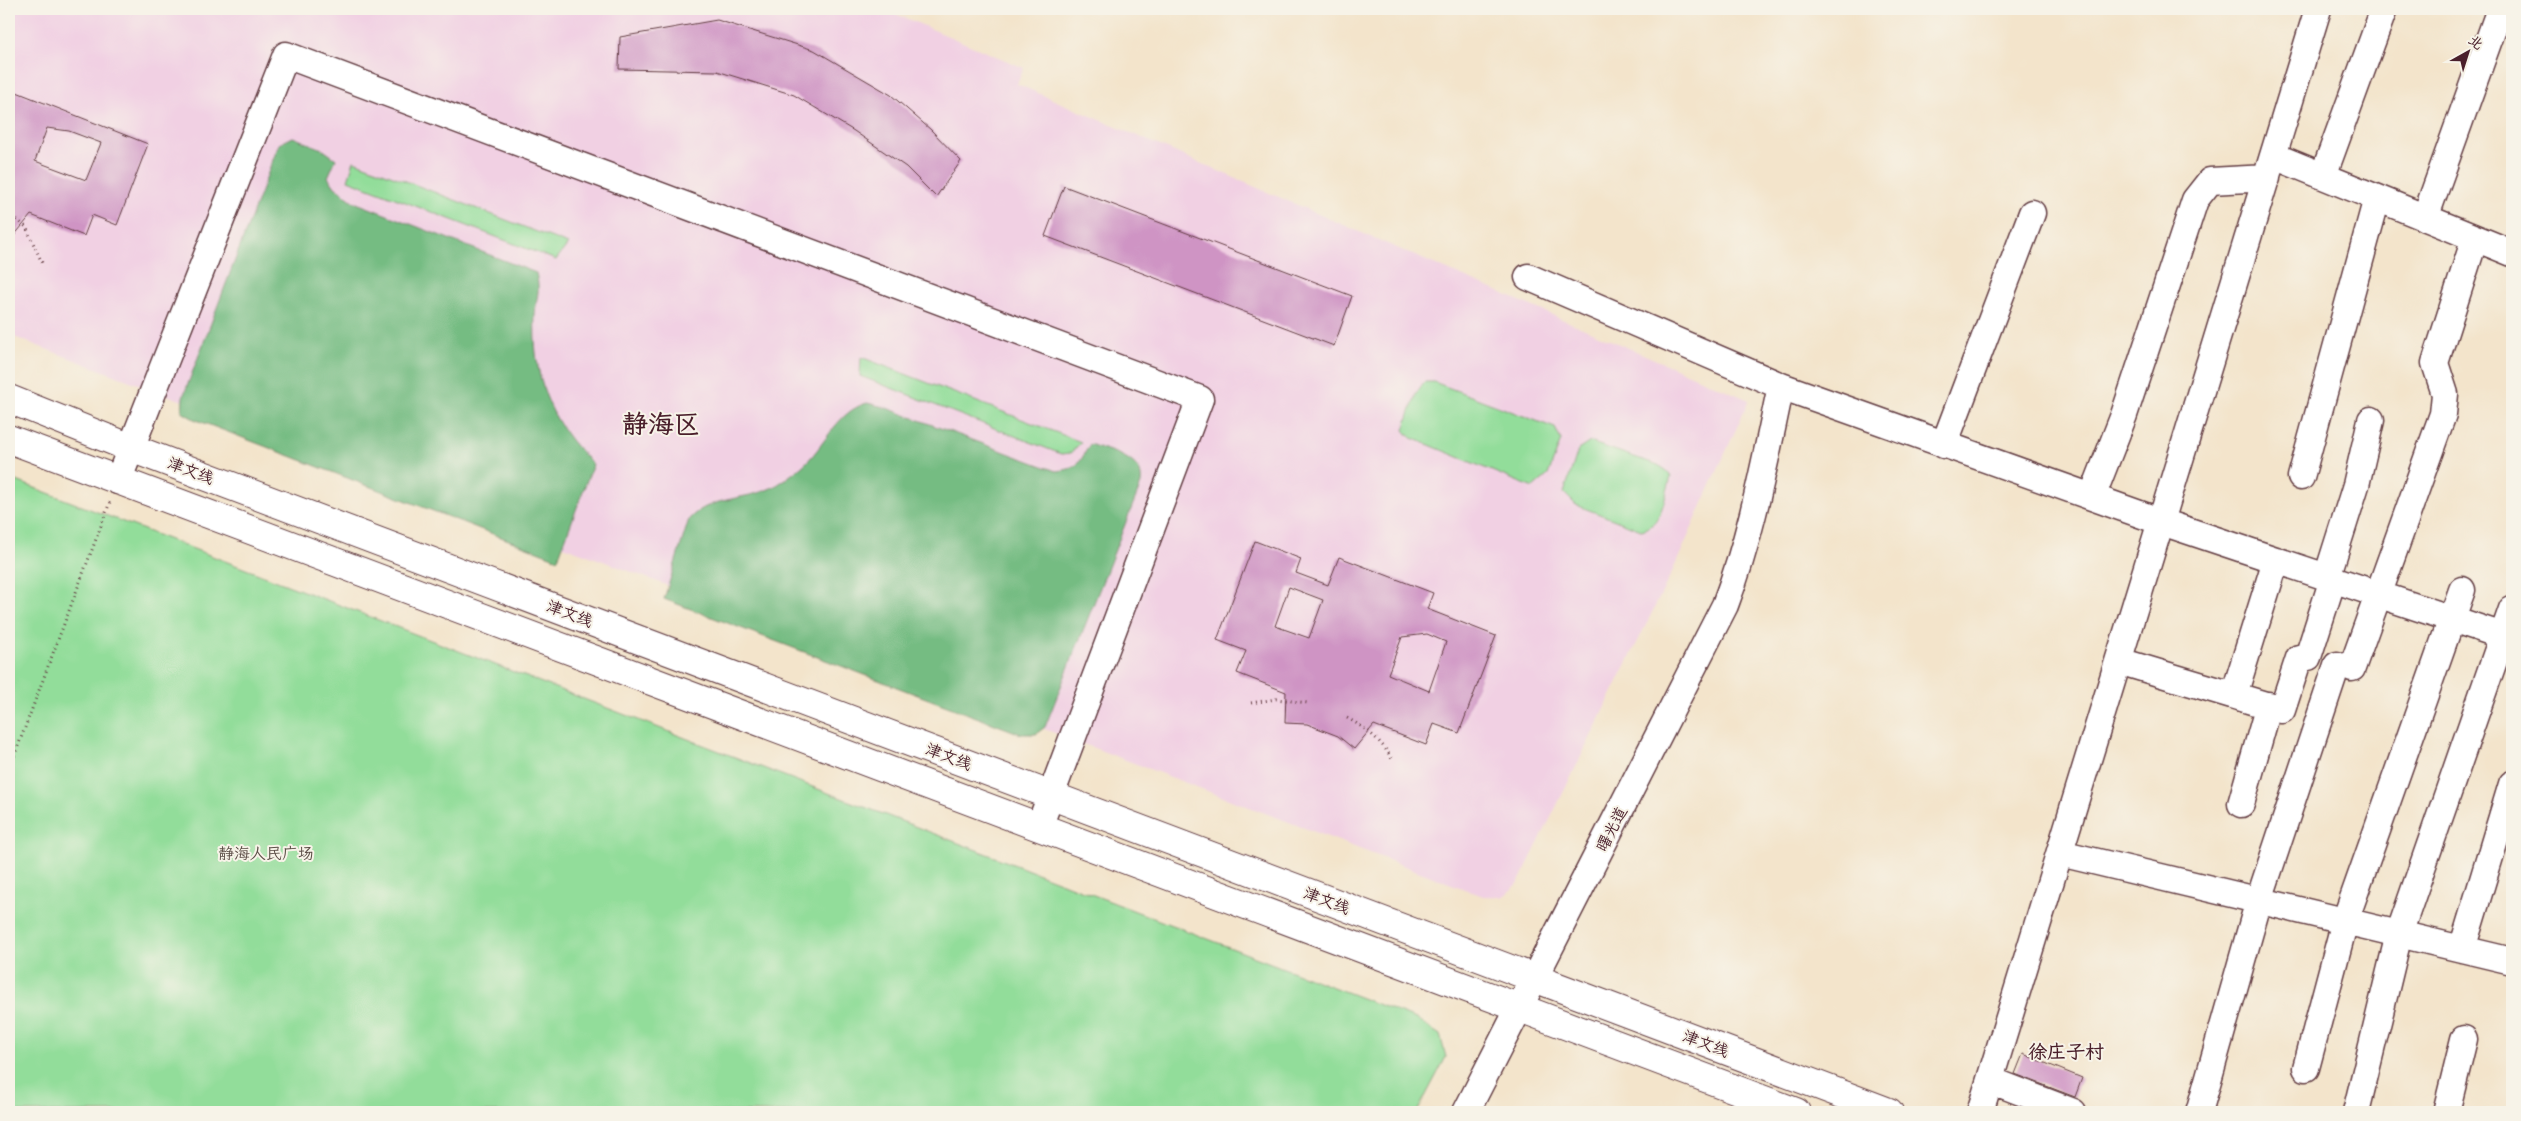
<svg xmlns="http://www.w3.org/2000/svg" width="2521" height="1121" font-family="'Patrick Hand','LXGW WenKai TC',sans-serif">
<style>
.built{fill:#f1d0e3}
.green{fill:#92dd9a;stroke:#6e7e62}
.forest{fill:#75bc82;stroke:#606e56}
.building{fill:#cf94c4;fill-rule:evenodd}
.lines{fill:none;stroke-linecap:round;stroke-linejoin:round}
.minor-casing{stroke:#633d43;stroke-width:29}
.major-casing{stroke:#633d43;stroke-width:30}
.path{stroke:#633d43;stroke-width:3;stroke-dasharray:1 4;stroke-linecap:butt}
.minor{stroke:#fff;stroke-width:26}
.major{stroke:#fff;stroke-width:28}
.labels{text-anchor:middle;stroke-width:4;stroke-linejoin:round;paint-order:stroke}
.street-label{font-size:16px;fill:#4a1f2b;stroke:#f7f3e8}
.park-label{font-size:16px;fill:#5c4e47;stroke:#f7f3e8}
.quarter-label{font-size:19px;font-weight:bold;fill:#4a1f2b;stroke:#f7f3e8}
.town-label{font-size:26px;font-weight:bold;fill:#4a1f2b;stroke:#f7f3e8}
</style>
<rect width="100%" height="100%" fill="#f7f3e8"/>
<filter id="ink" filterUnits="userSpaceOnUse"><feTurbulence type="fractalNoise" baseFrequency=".02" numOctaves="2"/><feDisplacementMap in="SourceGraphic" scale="10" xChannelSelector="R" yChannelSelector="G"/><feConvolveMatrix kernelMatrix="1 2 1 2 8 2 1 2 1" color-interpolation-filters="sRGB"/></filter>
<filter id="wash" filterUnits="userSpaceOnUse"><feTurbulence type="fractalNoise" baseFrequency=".0096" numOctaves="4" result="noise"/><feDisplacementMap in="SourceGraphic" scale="20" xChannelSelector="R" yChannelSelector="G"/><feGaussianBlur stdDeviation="1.12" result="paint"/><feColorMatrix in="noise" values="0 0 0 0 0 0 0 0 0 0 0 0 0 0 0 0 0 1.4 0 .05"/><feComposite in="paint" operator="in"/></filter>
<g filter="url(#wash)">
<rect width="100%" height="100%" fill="#f3e4cb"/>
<path class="built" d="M9,9H884L1024,68L1017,84L1749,400L1673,570L1521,878L1512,890L1502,897L1483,896L9,335Z"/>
<path class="green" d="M354,161L568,244L556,260L348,180Z
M861,357L1081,442L1071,453L1061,454L860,376Z
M1424,382H1434L1555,428L1561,440L1548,475L1533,488L1410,437L1404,430L1416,394Z
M1590,442L1658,465L1666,470L1671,477C1665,495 1662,527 1641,530L1576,505L1564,493L1566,487L1578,450Z
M9,478L1416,1019L1440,1035L1446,1057L1417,1112H9Z"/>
<path class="forest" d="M293,137L322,149L336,159L328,177L335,187L354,202L536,273C541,293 536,296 535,315C532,376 549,422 593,464L558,559L194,419L182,412L183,397L279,144Z
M867,403L884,407L1056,471C1079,469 1079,463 1090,444C1109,452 1145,457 1141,484L1045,727L1036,734H1021L664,599L689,519C711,496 743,501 771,488C780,484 788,477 796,471C823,453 834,412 867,403Z"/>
<g id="blocks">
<path class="building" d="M717,20L814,50L891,95L931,130L961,161L936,197L906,167L854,131L794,95L717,71L619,69L620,37Z
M9,89L148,144L117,225L92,215L84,236L31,215L9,242ZM47,128L69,131L101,143L86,180L35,161Z
M1064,186L1352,296L1334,346L1045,236Z
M1255,541L1301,559L1296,573L1328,585L1339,557L1433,593L1427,609L1496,636L1459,733L1434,724L1426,745L1374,725L1354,749L1338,736L1307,724L1285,723L1286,692L1237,673L1246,651L1217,640ZM1289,587L1323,600L1309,638L1275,626ZM1427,634L1446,642L1429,691L1388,674L1402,637Z
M2023,1054L2082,1078L2075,1097L2015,1074Z"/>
</g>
</g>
<g filter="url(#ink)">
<use href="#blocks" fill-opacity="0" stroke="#633d43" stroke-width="1"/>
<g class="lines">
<defs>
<path id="minor" d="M2274,156L2512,253
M2323,176L2384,9
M2425,218L2500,9
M1528,277L1781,386L2162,522L2512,639
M1944,445L2032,213
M2301,477L2377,198
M118,481L286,55L1200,399L1039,827
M2092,497L2124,415L2195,200L2210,181L2267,178
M2327,577L2356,485L2371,420
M2119,661L2282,710L2299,658L2308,657L2333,579
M2352,668L2443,414L2445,394L2435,363L2475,238
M2234,695L2276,560
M2241,804L2269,705
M2060,853L2512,961
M2462,949L2512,784
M2306,1068L2345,921L2462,590
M1990,1080L2073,1112
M1466,1112L1725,605C1752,534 1765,460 1781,386
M1980,1112L2318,9
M2199,1112L2259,900L2337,665
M2356,1112L2399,934L2512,609
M2446,1112L2464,1039"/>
<path id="major" d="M9,399L131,448L1889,1112
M9,439L1796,1112"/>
</defs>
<use href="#minor" class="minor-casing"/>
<use href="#major" class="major-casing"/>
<path class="path" d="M9,213L26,227L43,265
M1251,703L1276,699L1308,703
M1347,718C1366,728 1381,740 1392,759
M9,770L110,502"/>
<use href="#minor" class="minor"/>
<use href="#major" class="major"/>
</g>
</g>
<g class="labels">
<g class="street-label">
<text transform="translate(191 470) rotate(21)" y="6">津文线</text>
<text transform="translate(570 613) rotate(21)" y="6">津文线</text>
<text transform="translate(949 756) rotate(21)" y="6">津文线</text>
<text transform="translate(1611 829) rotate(-63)" y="6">曙光道</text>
<text transform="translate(1327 900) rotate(21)" y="6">津文线</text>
<text transform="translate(1706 1043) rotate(21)" y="6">津文线</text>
</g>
<g class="park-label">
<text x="266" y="859">静海人民广场</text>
</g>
<g class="quarter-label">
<text x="2066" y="1058">徐庄子村</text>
</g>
<g class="town-label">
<text x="661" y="433">静海区</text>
</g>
</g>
<rect width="2521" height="1121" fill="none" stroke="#f7f3e8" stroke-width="30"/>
<g transform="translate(2468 52) rotate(39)" stroke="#f7f3e8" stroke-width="4" paint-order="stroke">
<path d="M0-4L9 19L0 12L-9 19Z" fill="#4a1f2b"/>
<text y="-8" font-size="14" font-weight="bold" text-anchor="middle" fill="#4a1f2b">北</text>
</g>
</svg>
